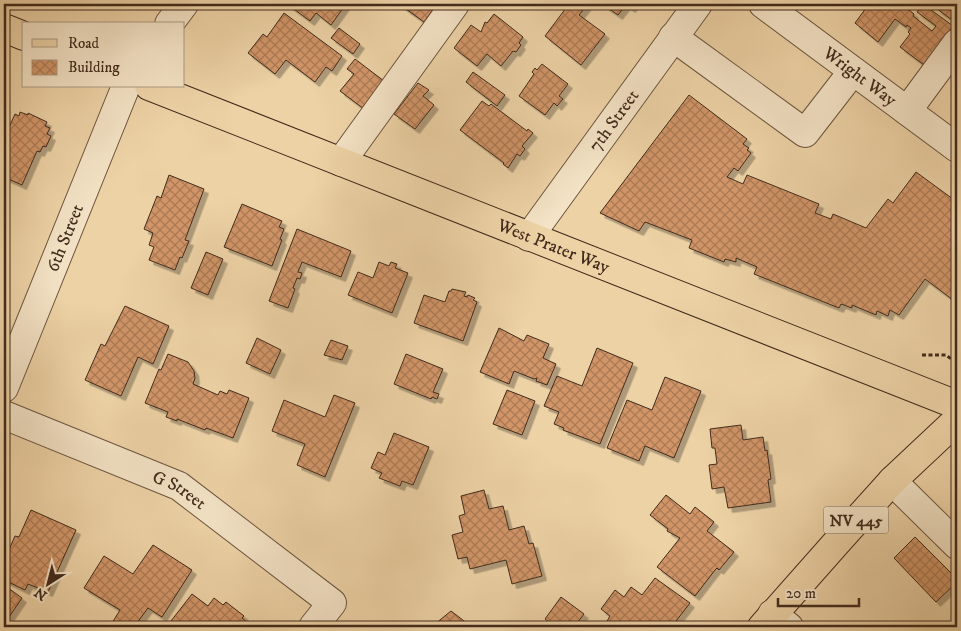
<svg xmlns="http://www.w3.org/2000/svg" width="961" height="631" font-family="'IM FELL DW Pica',serif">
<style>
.building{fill:url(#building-cross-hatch);stroke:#422b1c;filter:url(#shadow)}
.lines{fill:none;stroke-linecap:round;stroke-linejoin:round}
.minor-casing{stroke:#6d553e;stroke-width:30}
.major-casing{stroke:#422b1c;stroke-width:30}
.path{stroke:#422b1c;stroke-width:3;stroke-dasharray:4 2.5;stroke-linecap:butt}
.minor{stroke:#f3e2c5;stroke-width:28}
.major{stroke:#edd2a6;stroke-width:28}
.labels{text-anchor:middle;stroke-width:5;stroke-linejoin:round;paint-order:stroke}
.shield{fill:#f3e2c5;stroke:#77624f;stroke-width:1}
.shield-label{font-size:16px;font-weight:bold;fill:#422b1c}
.street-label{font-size:18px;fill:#422b1c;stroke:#f3e2c5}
</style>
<defs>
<pattern id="building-cross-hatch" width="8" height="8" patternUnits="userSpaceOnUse" patternTransform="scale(1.25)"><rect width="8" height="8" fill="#d19568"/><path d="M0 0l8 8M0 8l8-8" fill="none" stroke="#ab7a55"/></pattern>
<filter id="shadow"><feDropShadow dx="4.5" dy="4.5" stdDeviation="0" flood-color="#0004"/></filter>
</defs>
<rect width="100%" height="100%" fill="#edd2a6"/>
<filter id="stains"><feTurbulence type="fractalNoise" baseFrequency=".004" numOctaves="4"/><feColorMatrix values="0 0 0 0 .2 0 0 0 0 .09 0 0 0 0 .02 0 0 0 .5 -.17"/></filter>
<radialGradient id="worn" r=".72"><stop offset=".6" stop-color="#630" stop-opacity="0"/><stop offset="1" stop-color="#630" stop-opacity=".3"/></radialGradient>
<path class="building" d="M287,4H346L331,25L316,13L310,21Z
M399,4H437L424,22Z
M559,4H588L579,15L605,34L581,65L545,36L566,8Z
M602,4H634L631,8L626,5L618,15Z
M869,4H907L905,7L914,14L913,16L932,31L936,26L917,12L923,4L953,26L924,65L900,47L910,34L908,32L911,28L907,25L906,27L895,19L878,42L855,23Z
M941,4H957V18L955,22L937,9Z
M284,13L342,56L332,71L326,67L315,82L286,60L275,74L248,53L263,34L267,37Z
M494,14L523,37L519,43L521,45L516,52L513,51L501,66L487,54L477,66L454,48L471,25L481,32L485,22L487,23Z
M339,28L360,44L353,54L331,38Z
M355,59L384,81L364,109L340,91L354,74L347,69Z
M542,64L568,84L559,96L563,99L557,106L554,103L545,115L519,96L534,74L532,72L535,68L537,70Z
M473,72L505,95L497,106L466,82Z
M418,83L429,90L423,96L434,105L415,129L394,114Z
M689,95L747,139L743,144L749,148L747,150L751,153L738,171L734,168L727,177L743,184L747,175L819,204L815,213L831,219L833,214L866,228L888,199L893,203L916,172L957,202V303L925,279L899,315L890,310L888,316L877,311L876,315L852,305V308L841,304L839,308L754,274L757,267L736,258V262L725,259L724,262L689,248L692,240L645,222L639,231L600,213Z
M482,101L489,106L491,104L527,131L528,129L533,133L522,146L525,149L520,156L517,154L508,168L503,164L504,163L460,130Z
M20,112L28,115V113L47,122L45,126L50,128L47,134L51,136L46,147L43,146L40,152L37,151L22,185L4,177V133L6,134L15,114L19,116Z
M169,175L204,189L185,240L189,241L182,258L180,257L175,270L149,260L154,247L149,245L153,233L144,229L157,196L161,198Z
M242,204L282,221L279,227L284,229L280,239L282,240L272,266L224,247Z
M297,229L351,251L341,277L302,262L298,272L302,273L300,279L297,278L293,288L295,289L288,308L269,301Z
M206,252L223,259L208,295L191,288Z
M379,262L389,266L391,262L397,264L395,268L408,273L392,313L348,295L358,272L373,278Z
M452,289L466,292L464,296L467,297L468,295L475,298L473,300L477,302L463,341L414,323L424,295L445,302L449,291H451Z
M125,306L169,326L153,364L138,357L121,396L85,380L101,344L105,346Z
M499,328L524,341L527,335L549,344L543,358L556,364L547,385L536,381L537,378L534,379L514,371L509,384L480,372Z
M257,338L281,350L270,374L246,363Z
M331,340L348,346L342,360L324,355Z
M597,348L633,363L600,444L563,430L564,428L554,424L559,412L544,406L557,376L582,386Z
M168,354L188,362L194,371L195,378L193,384L218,395L220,391L227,394L229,390L249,398L233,438L206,428L205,430L177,419V421L166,417L168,412L145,403L159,369L161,370Z
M406,354L443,369L433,392L439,394L437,399L432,397L431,399L394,384Z
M665,377L701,391L674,458L645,446L639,461L607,448L627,400L652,410Z
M507,390L535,401L522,435L493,424Z
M334,395L355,403L325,477L297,465L305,444L272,431L284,400L325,417Z
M741,425L743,440L763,437L765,451L767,450L771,479L768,480L771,502L728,508L724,487L712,489L709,465L717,464L715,448H712L710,429Z
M394,433L429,447L413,485L402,481L400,486L379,478L382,473L371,468L378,452L385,455Z
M484,490L489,509L503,506L509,530L524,526L529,544L533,543L542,576L512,584L506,560L470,569L467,557L458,559L452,535L463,532L459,516L465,514L461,496Z
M666,495L690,514L695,507L714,522L707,531L734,552L719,570L717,568L715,570L695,596L657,567L680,538L667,531L668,529L650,515Z
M31,510L76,530L48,592L28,584L25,590L4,580L5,564L4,561L15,536L19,537Z
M915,537L957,579V582L936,602L894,558Z
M153,545L192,570L162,617L148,608L134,627H119L112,623L120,610L84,588L104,556L133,574Z
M655,578L690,603L676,621L678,623L675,627H615L607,621L610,616L601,609L615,590L624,597L631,587L642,595Z
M4,585L22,598L7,620L4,617Z
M192,594L208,606L214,598L223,605L226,602L244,616L242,618L253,627H179L171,621Z
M561,597L584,614L574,627H555L545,619Z
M451,611L472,627H429L433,622L435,624Z"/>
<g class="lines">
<defs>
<g id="minor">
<path id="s1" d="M763,4L957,148"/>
<path d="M169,24L184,4"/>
<path d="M673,37L805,133L853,71"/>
<path d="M907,111L957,43"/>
<path d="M341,162L455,4"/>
<path id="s2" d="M529,237L698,4"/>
<path id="s3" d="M4,388L126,86"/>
<path id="s4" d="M4,415L179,486L332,603L313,627"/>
<path d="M892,481L957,545"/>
<path d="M772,614L789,627"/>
</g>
<g id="major">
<path d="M4,28L24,36"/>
<path id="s5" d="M149,86L957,405"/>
<path d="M762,627L838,541L892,481L957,420"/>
</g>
</defs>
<use href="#minor" class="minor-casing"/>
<use href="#major" class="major-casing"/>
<path class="path" d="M922,355H946L954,361"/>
<use href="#minor" class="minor"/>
<use href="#major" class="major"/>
</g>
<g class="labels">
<rect class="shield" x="823.5" y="506.5" width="65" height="27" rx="4"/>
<g class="shield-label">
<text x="856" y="526">NV 445</text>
</g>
<g class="street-label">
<text dy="6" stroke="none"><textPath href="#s1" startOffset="121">Wright Way</textPath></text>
<text dy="6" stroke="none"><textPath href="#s2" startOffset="144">7th Street</textPath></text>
<text dy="6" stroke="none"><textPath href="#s3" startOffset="162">6th Street</textPath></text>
<text dy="6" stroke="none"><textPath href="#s5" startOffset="435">West Prater Way</textPath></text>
<text dy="6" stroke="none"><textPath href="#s4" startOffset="191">G Street</textPath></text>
</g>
</g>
<rect width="961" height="631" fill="none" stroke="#edd2a6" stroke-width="20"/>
<rect x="5" y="5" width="951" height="621" fill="none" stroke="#422b1c" stroke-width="2.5"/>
<rect x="10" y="10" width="941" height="611" fill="none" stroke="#422b1c"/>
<rect x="22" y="22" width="162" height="65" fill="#f3e2c5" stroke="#ac9981"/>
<rect x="32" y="39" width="25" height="8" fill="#edd2a6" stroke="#ac9981"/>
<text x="68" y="48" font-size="15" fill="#422b1c">Road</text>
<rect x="32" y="60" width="25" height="15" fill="url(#building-cross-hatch)" stroke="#ac9981"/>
<text x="68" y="72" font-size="15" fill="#422b1c">Building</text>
<g transform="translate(48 584) rotate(216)" stroke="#f3e2c5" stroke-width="4" paint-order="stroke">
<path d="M0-4L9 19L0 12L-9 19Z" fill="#422b1c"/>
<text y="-8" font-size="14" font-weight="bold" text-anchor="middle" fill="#422b1c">N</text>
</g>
<path d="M778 598v8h81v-8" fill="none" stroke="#422b1c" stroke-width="2.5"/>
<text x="786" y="598" font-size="15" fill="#422b1c" stroke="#f3e2c5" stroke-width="4" paint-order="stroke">20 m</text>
<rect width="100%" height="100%" filter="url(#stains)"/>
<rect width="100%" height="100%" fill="url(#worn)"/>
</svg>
